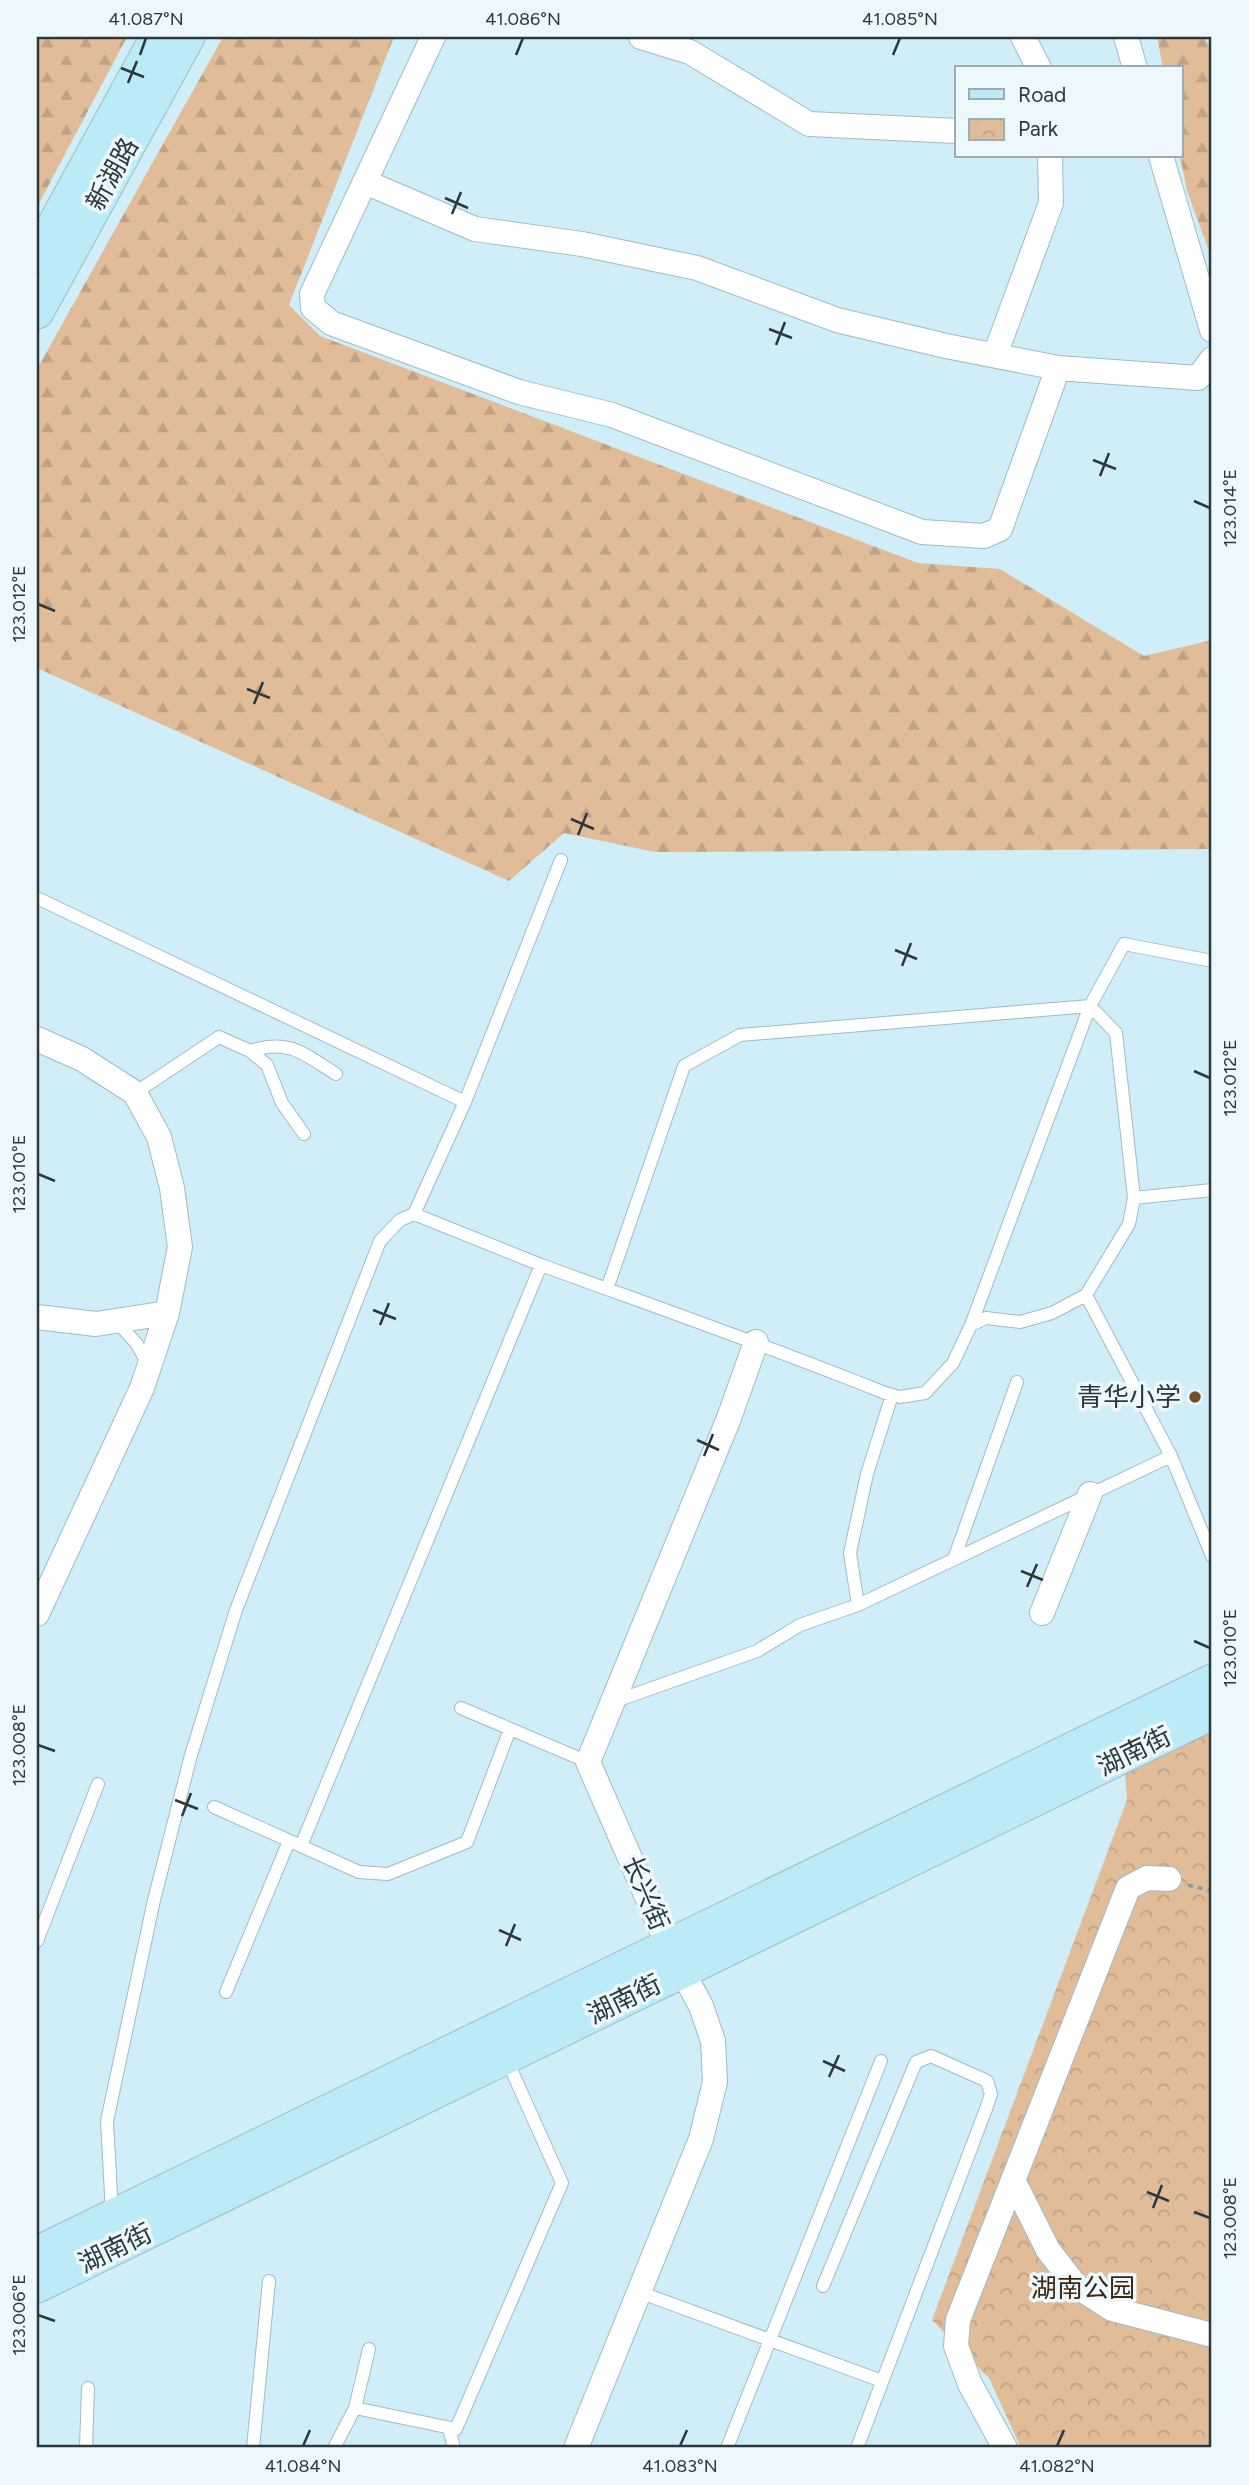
<svg xmlns="http://www.w3.org/2000/svg" width="1249" height="2485" font-family="Figtree,'Noto Sans SC',sans-serif">
<style>
.forest{fill:url(#forest-firs)}
.park{fill:url(#park-crowns)}
.lines{fill:none;stroke-linecap:round;stroke-linejoin:round}
.service-casing{stroke:#9ebcc5;stroke-width:14}
.minor-casing{stroke:#9ebcc5;stroke-width:26}
.secondary-casing{stroke:#9ebcc5;stroke-width:35}
.path{stroke:#869ca4;stroke-width:3.5;stroke-dasharray:5 5;stroke-linecap:butt}
.service{stroke:#fff;stroke-width:12}
.minor{stroke:#fff;stroke-width:24}
.secondary{stroke:#baebf6;stroke-width:33}
.ticks{fill:none;stroke:#2c383c;stroke-width:2.5}
.poi-dot{fill:#75512b;stroke:#ecf8fc;stroke-width:2.5}
.labels{text-anchor:middle;stroke-width:7;stroke-linejoin:round;paint-order:stroke}
.street-label{font-size:26px;fill:#2c383c;stroke:#ecf8fc}
.poi-label{font-size:26px;fill:#2c383c;stroke:#ecf8fc;text-anchor:end}
.park-label{font-size:26px;fill:#3c260f;stroke:#ecf8fc}
.neatline{fill:none;stroke:#2c383c;stroke-width:2.5}
.ticks-label{font-size:18px;text-anchor:middle;fill:#2c383c}
</style>
<defs>
<pattern id="forest-firs" width="22" height="20" patternUnits="userSpaceOnUse" patternTransform="scale(1.75)"><rect width="22" height="20" fill="#e0bc98"/><path d="M5 1l3.5 6h-7zM16 11l3.5 6h-7z" fill="#c0a284"/></pattern>
<pattern id="park-crowns" width="20" height="18" patternUnits="userSpaceOnUse" patternTransform="scale(1.75)"><rect width="20" height="18" fill="#e0bc98"/><path d="M2 6a3 3 0 1 1 6 0M12 15a3 3 0 1 1 6 0" fill="none" stroke="#c0a284"/></pattern>
</defs>
<rect width="100%" height="100%" fill="#d0eef8"/>
<path class="forest" d="M37,37H127L37,207Z
M223,37H394L289,305L320,336L918,563L1000,569L1144,656L1212,640V849L655,852L564,833L509,881L37,668V369Z
M1157,37H1205L1212,55V259L1187,191L1180,156L1181,68H1163Z"/>
<path class="park" d="M1212,1730V2448H1021L989,2378L932,2320L1127,1800L1125,1773Z"/>
<g class="lines">
<defs>
<path id="service" d="M37,898L465,1102
M250,1051L267,1065L282,1103L304,1134
M135,1093L219,1037L250,1051C289,1038 304,1054 336,1074
M1134,1198L1212,1190
M541,1265L414,1214L465,1102L561,860
M1086,1295L1171,1456L1212,1556
M116,1321L137,1344L148,1365
M971,1325L1090,1006L1124,944L1212,961
M954,1559L1017,1382
M858,1605L1171,1456
M613,1702L757,1651L800,1625L858,1605L850,1553L867,1474L892,1395
M461,1708L588,1762
M214,1807L359,1872L388,1874L467,1842L510,1729
M301,1846L541,1265C656,1307 771,1347 885,1393L900,1397L925,1393L953,1363L971,1325L986,1318L1020,1322L1052,1313L1086,1295L1129,1224L1134,1198L1116,1033L1090,1006L740,1035L684,1066L607,1289
M37,1941L98,1784
M226,1992L289,1841
M112,2213L107,2121L154,1900L191,1755L236,1610L380,1241L400,1220L414,1214
M823,2286L916,2062L931,2056L987,2081L991,2094L986,2109L857,2448
M639,2292L882,2381
M355,2408L369,2349
M449,2428L454,2448
M86,2448L88,2388
M253,2448L269,2281
M334,2448L355,2408L456,2429L562,2183L506,2058
M727,2448L881,2061"/>
<path id="minor" d="M433,37L312,294L313,308L331,323L519,392L612,415L922,532L984,536L1000,529L1058,368
M641,37L690,52L809,124L957,131
M1023,37L1039,68
M1126,37L1135,68
M1161,156L1212,330
M365,182L475,229L582,244L697,268L837,320L946,346L1058,368L1198,378L1212,359
M995,355L1051,203L1050,156
M37,1039L82,1059L135,1093L159,1137L172,1188L180,1247L167,1313L142,1388L37,1614
M37,1317L96,1324L167,1313
M1042,1613L1090,1494
M1013,2180L1048,2250L1076,2286L1112,2309L1212,2335
M576,2448L701,2139L715,2082L713,2041L701,2006L668,1945L588,1762L729,1418L756,1342
M1005,2448L970,2384L956,2346L958,2320L1128,1888L1147,1878L1169,1879"/>
<path id="secondary" d="M37,256L157,37
M37,312L188,37
M37,2253L1212,1681
M37,2286L1212,1713"/>
</defs>
<use href="#service" class="service-casing"/>
<use href="#minor" class="minor-casing"/>
<use href="#secondary" class="secondary-casing"/>
<path class="path" d="M1188,1885L1212,1891"/>
<use href="#service" class="service"/>
<use href="#minor" class="minor"/>
<use href="#secondary" class="secondary"/>
</g>
<path class="ticks" d="M140,55L146,38M516,55L523,38M893,55L900,38M121,68L144,77M128,83L137,61M445,198L468,208M452,214L461,192M769,329L792,338M776,345L785,322M1093,460L1116,469M1100,476L1109,453M1194,501L1210,508M38,604L55,611M247,689L270,698M254,704L263,682M571,819L594,829M578,835L587,813M895,950L917,959M902,966L911,943M1194,1071L1210,1078M38,1174L55,1181M373,1310L396,1319M380,1325L389,1303M697,1440L719,1450M704,1456L713,1434M1021,1571L1043,1580M1027,1587L1037,1564M1194,1641L1210,1648M38,1745L55,1751M175,1800L198,1809M182,1816L191,1793M499,1930L521,1940M506,1946L515,1924M823,2061L845,2071M829,2077L839,2055M1147,2192L1169,2201M1153,2208L1162,2185M1194,2212L1210,2218M38,2315L55,2321M303,2446L310,2430M680,2446L687,2430M1057,2446L1064,2430"/>
<circle class="poi-dot" cx="1195" cy="1397" r="7"/>
<g class="labels">
<g class="street-label">
<text transform="translate(112 174) rotate(-61)" y="9">新湖路</text>
<text transform="translate(1134 1751) rotate(-26)" y="9">湖南街</text>
<text transform="translate(646 1893) rotate(67)" y="9">长兴街</text>
<text transform="translate(624 1999) rotate(-26)" y="9">湖南街</text>
<text transform="translate(115 2248) rotate(-26)" y="9">湖南街</text>
</g>
<g class="poi-label">
<text x="1181" y="1406">青华小学</text>
</g>
<g class="park-label">
<text x="1083" y="2297">湖南公园</text>
</g>
</g>
<rect width="1249" height="2485" fill="none" stroke="#ecf8fc" stroke-width="77"/>
<rect x="955" y="66" width="228" height="91" fill="#ecf8fc" stroke="#9fabaf" stroke-width="2"/>
<rect x="969" y="89" width="35" height="10" fill="#baebf6" stroke="#9fabaf" stroke-width="2"/>
<text x="1018" y="102" font-size="21" fill="#2c383c">Road</text>
<rect x="969" y="119" width="35" height="21" fill="url(#park-crowns)" stroke="#9fabaf" stroke-width="2"/>
<text x="1018" y="136" font-size="21" fill="#2c383c">Park</text>
<rect x="38" y="38" width="1172" height="2408" class="neatline"/>
<g class="ticks-label">
<text x="146" y="25">41.087°N</text>
<text x="523" y="25">41.086°N</text>
<text x="900" y="25">41.085°N</text>
<text transform="translate(1230 508) rotate(-90)" y="6">123.014°E</text>
<text transform="translate(19 604) rotate(-90)" y="6">123.012°E</text>
<text transform="translate(1230 1078) rotate(-90)" y="6">123.012°E</text>
<text transform="translate(19 1174) rotate(-90)" y="6">123.010°E</text>
<text transform="translate(1230 1648) rotate(-90)" y="6">123.010°E</text>
<text transform="translate(19 1745) rotate(-90)" y="6">123.008°E</text>
<text transform="translate(1230 2218) rotate(-90)" y="6">123.008°E</text>
<text transform="translate(19 2315) rotate(-90)" y="6">123.006°E</text>
<text x="303" y="2472">41.084°N</text>
<text x="680" y="2472">41.083°N</text>
<text x="1057" y="2472">41.082°N</text>
</g>
</svg>
